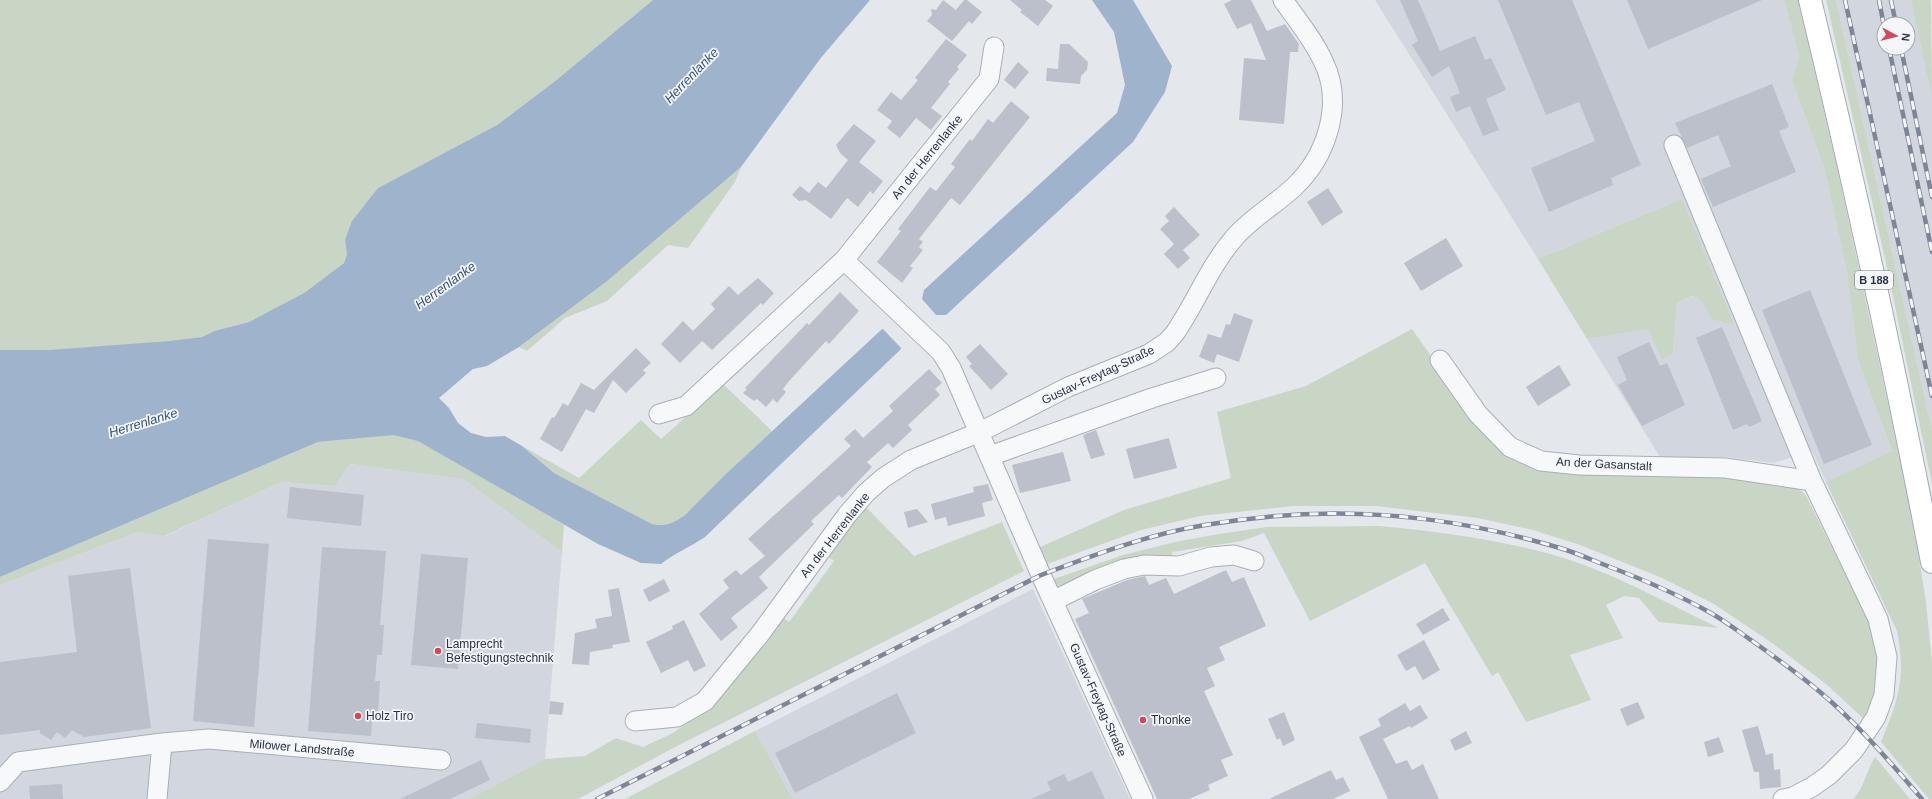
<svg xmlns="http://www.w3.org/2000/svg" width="1932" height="799" font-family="Helvetica,sans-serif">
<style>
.built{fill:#d2d6de;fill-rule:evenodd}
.green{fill:#c9d6c5}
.water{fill:#9fb4cc}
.building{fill:#bbc0ca}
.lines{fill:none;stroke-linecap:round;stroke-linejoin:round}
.minor-casing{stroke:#a9aeb7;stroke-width:21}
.major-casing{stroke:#a3abb8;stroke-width:24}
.minor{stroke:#f7f8fa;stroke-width:19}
.major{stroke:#fff;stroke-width:22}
.rail-casing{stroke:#7d8696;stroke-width:4.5}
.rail{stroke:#f4f6f9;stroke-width:3;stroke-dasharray:9;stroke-linecap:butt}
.poi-dot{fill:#d1495b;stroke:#f4f6f9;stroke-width:1.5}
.labels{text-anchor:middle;stroke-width:3.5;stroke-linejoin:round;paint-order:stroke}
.shield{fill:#f4f6f9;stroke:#676e7b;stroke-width:1}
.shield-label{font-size:11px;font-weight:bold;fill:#2b3445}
.street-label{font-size:12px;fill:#2b3445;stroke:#f4f6f9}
.poi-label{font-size:12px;fill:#2b3445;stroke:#f4f6f9;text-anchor:start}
.water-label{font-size:13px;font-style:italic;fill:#34527a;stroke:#f4f6f9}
</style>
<rect width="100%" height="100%" fill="#e4e7ec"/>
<path class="built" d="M1375,0H1784L1799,56L1792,81L1824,167L1847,272L1858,360L1892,451L1826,482L1812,451L1774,463L1727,457H1660L1587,339L1648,329L1662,360L1673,353L1677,303L1685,297H1696L1704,302L1711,319L1682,199L1538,259Z
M1836,0H1911L1932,99V431ZM1884,24H1908V48H1884Z
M350,464L463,479L562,552L545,759L469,799H0V585L137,532L165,536L282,482L335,486Z
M1033,589L1130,799H793L755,731Z"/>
<path class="green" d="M0,0H653L554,82L497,125L378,188L345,240L347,254L344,263L304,293L249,322L214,331L202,337L170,342L48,350H0Z
M1784,0H1798L1835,158L1912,514L1926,602L1932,663V799H1929L1881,742C1899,699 1906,677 1897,631L1826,482L1892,451L1858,360L1847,272L1824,167L1792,81L1799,56Z
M1826,0H1836L1932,431V484L1886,263Z
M1911,0H1931L1932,99Z
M741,167L735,182L688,248L668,245L607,301L565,318L527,351L519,347L606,282Z
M1682,199L1734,325L1711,319C1703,301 1697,288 1677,303L1673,353L1662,360L1648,329L1587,339L1538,259Z
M1412,329L1478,422L1506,451L1790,483L1805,494L1872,627L1879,655L1876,692L1865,720L1826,684L1772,643L1714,604L1660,577L1580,545L1533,530L1478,518L1376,506H1293L1200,516L1141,530L1047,564L1040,547L1124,510L1231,478L1217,412L1306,386Z
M723,384L772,431L685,515C673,523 666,527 652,524L554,473L522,446L579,478L641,420L661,439Z
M385,421L564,525L562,552L463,479L350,464L335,486L282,482L164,536L137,532L0,585V577L318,442L351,439Z
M866,507L914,556L1002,522L1024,571L679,745L578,799H469L545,759L585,756L616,738L643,747L673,733L706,709L782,617L789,622L834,561L826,555Z
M1379,526C1437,531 1494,539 1550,554C1609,570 1664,602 1719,628L1659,622L1639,598L1624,596L1606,605L1623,638L1570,655L1591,700L1526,722L1498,672L1492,676L1425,563L1310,621L1264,533L1242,541L1172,552V558L1067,585L1057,586L1054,579L1123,555L1175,542L1219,534L1267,527Z
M755,731L793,799H625Z
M1875,757L1910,799H1853C1864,789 1866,771 1875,757Z"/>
<path class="water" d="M653,0H870L820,59L741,167L606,282L519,347L487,366L473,369L439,398L449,408L458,423L471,433L486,437L505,436L522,446L554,473L652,524C666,527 673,523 685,515L727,473L881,330L883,329L901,348L900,350L705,537C690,547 675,553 661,564L641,563L598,544L418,441L393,435L318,442L0,577V350H48L170,341L202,337L214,331L249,322L304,293L344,263L347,254L345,240L352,221L378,188L497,125L554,82Z
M1092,0H1133L1172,66L1165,92L1133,142L946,315H936L922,299L924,290L1117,113L1125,85L1114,32Z"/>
<path class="building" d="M943,0L956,10L964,0H967L982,12L972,24L969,21L952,41L927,21L932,15L931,9L936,10Z
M1010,0H1045L1053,6L1038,26L1020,12L1022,10Z
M1232,0H1251L1267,31L1285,24L1299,44L1298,52H1290L1284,124L1239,120L1244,58L1266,60L1251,23L1237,29L1224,4Z
M1400,0H1418L1440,51L1475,36L1485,60L1491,58L1506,90L1486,99L1499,130L1483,136L1470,106L1456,112L1450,97L1460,93L1449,66L1432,77L1412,45L1418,41Z
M1498,0H1572L1641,165L1611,178L1613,185L1549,212L1531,168L1595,141L1579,102L1546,115Z
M1627,0H1762L1648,49Z
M946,39L967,55L957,67L959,69L948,82L950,84L931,108L942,116L931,130L916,118L900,138L887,128L892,121L877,110L891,92L901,100L918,80L915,78Z
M1060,44H1069L1088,62L1087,70L1081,76L1080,84L1046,81L1047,68L1058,69Z
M1018,62L1029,72L1015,89L1004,80Z
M1772,84L1789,127L1779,131L1796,172L1713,207L1701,179L1731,166L1718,135L1687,148L1675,123Z
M1011,101L1030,117L960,205L951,198L919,239L923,242L919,247L923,250L910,266L913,268L902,283L877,262L901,231L898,229L930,187L936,191L955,167L951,164L970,139L972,141L988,119L993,123Z
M854,124L876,141L859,162L883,181L873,194L870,191L858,207L847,198L831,219L806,200L799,201L792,195L800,186L809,193L818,182L826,188L848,160L840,153L836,145Z
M1328,188L1343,212L1322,226L1307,202Z
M1174,207L1200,235L1183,250L1190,258L1178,269L1164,254L1174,244L1160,229L1169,221L1165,216Z
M1446,238L1463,266L1421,291L1404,263Z
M758,278L774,293L763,305L761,303L712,350L702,341L680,363L661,344L683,321L693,331L715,309L711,304L729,286L738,295Z
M1810,290L1872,445L1824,464L1762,310Z
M840,292L859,311L829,344L826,341L789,381L783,389L786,392L777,403L773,399L766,407L757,399L754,401L743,393L747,389L745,388L807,323L809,325Z
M1234,313L1253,320L1239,362L1217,354L1214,363L1199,357L1208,334L1221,338L1226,324L1230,325Z
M1722,327L1762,421L1749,427L1747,424L1733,430L1696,338Z
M1649,342L1660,366L1667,363L1685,405L1642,426L1618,385L1627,380L1617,357Z
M980,344L1008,374L991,390L969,366L972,364L966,357Z
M636,348L651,363L643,370L646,373L626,393L613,380L594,413L586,409L562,452L540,439L552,417L554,418L563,403L568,406L581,383L594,390Z
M1559,365L1571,385L1538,406L1526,387Z
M929,369L942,383L935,389L940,395L908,425L912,430L893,448L888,443L867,462L872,467L842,498L839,495L811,521L814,524L759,577L768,588L731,618L738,627L721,641L699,614L729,588L723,580L736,570L741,575L765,556L748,539L851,446L844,439L855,429L863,438L893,411L889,406Z
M1096,430L1105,455L1091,459L1083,435Z
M1169,438L1177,468L1134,479L1126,449Z
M1063,452L1071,481L1020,493L1012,465Z
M988,484L993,500L982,503L985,516L948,526L946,517L935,520L931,504L974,492L973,487Z
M290,487L364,495L361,526L287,518Z
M917,509L928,522L908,528L904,512Z
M208,539L269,544L254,727L193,721Z
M322,547L386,551L380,625H384L382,655H377L375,681H380L378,713L373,712L371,736L308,731Z
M421,554L468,558L458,669L411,665Z
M130,568L151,728L84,737L72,730L65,738L57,732L51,740L40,733V730L0,735V662L77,652L68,576Z
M1226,570L1232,582L1244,577L1266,626L1219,647L1225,660L1207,668L1215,686L1204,691L1233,755L1221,760L1228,776L1208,785L1210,790L1189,799H1157L1075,619L1089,613L1082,599L1127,580L1145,576L1149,585L1166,578L1174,594Z
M664,579L670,591L649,602L643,590Z
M619,588L630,642L612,645L613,648L590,652L589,665L572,664L575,633L597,628L595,619L612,616L608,590Z
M1443,608L1450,620L1423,635L1416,624Z
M684,620L706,666L694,672L688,660L661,673L646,642L673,629L672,626Z
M1424,640L1440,670L1423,680L1415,666L1406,671L1397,655Z
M897,693L916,733L795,793L775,753Z
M550,701L564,703L562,715L549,714Z
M1638,702L1645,718L1627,726L1620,709Z
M1405,703L1410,711L1420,705L1428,718L1411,728L1410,726L1383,739L1396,764L1407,760L1412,770L1423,764L1439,799H1388L1359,737L1381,726L1378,719Z
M1284,712L1295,740L1283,746L1280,738L1277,740L1268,719Z
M477,723L531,729L530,743L475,738Z
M1758,726L1766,755L1773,753L1774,770L1780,769L1781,787L1760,789L1759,772H1754L1742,730Z
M1466,731L1472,743L1455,751L1450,740Z
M1719,737L1724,752L1708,757L1704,742Z
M481,760L490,780L450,799H400Z
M1331,770L1336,780L1343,777L1350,791L1333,799H1269Z
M1092,771L1105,799H1031L1051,790L1047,782L1064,774L1068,782Z
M62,784L63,799H30L29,786Z"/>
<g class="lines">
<defs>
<path id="minor" d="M1674,145L1812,481L1878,619L1887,657L1884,695L1876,717L1854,750L1829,775L1812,787L1793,797L1783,799
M844,260L941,352L951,368L1041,575L1143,799
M1440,360L1478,414L1510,447L1541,461L1579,465L1725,468L1812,481
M659,414L686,406L844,260L989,79L994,47
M990,456L1152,398L1216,378
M1053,601L1095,580L1124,569L1144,565L1179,566L1211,557L1234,555L1254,561
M635,721L677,717L705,701L760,634L847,515L866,493L883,478L911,460L980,432L1068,387L1149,354L1167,342L1175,333C1196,302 1210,266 1234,238C1251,218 1275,205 1294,187C1326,157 1344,105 1324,63C1314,40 1297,20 1283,0
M0,782L18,762L162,743L209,739L441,760
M157,799L162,743"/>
<path id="major" d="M1810,0C1855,186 1896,374 1932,562"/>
</defs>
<use href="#minor" class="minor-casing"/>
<use href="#major" class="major-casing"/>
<use href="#minor" class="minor"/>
<use href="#major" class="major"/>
<defs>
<path id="rail" d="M1845,0L1932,396
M1879,0L1884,26
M1891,0L1896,24
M1889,48L1932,252
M1901,48L1932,197
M597,799L1041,575C1094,555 1149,534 1205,525C1329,504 1439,512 1560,548C1577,553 1594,561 1610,567C1644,580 1677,594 1709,612C1720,618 1731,626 1741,633C1768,652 1795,671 1820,692C1858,724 1890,762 1922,799"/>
</defs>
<use href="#rail" class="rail-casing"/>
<use href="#rail" class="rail"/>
</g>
<g class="poi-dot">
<circle cx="438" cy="651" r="4"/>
<circle cx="358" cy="716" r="4"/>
<circle cx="1143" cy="720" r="4"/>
</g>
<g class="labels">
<rect class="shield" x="1855" y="271" width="38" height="18" rx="3"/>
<g class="shield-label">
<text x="1874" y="284">B 188</text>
</g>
<g class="street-label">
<text transform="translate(927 157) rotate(-51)" y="4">An der Herrenlanke</text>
<text transform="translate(1098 375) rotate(-25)" y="4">Gustav-Freytag-Straße</text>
<text transform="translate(1604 464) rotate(3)" y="4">An der Gasanstalt</text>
<text transform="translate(835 535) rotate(-52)" y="4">An der Herrenlanke</text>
<text transform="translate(1098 700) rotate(66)" y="4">Gustav-Freytag-Straße</text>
<text transform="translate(302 748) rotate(5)" y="4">Milower Landstraße</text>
</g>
<g class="poi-label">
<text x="446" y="648">Lamprecht<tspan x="446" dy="14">Befestigungstechnik</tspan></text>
<text x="366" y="720">Holz Tiro</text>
<text x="1151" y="724">Thonke</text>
</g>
<g class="water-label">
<text transform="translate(691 75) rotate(-46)" y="5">Herrenlanke</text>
<text transform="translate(445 285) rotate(-36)" y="5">Herrenlanke</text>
<text transform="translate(143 422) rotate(-17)" y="5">Herrenlanke</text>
</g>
</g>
<g transform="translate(1896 36) rotate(97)"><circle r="19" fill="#f4f6f9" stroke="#a4a8b1"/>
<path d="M0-3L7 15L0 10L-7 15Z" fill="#d1495b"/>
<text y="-6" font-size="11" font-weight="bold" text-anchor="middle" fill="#2b3445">N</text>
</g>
</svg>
